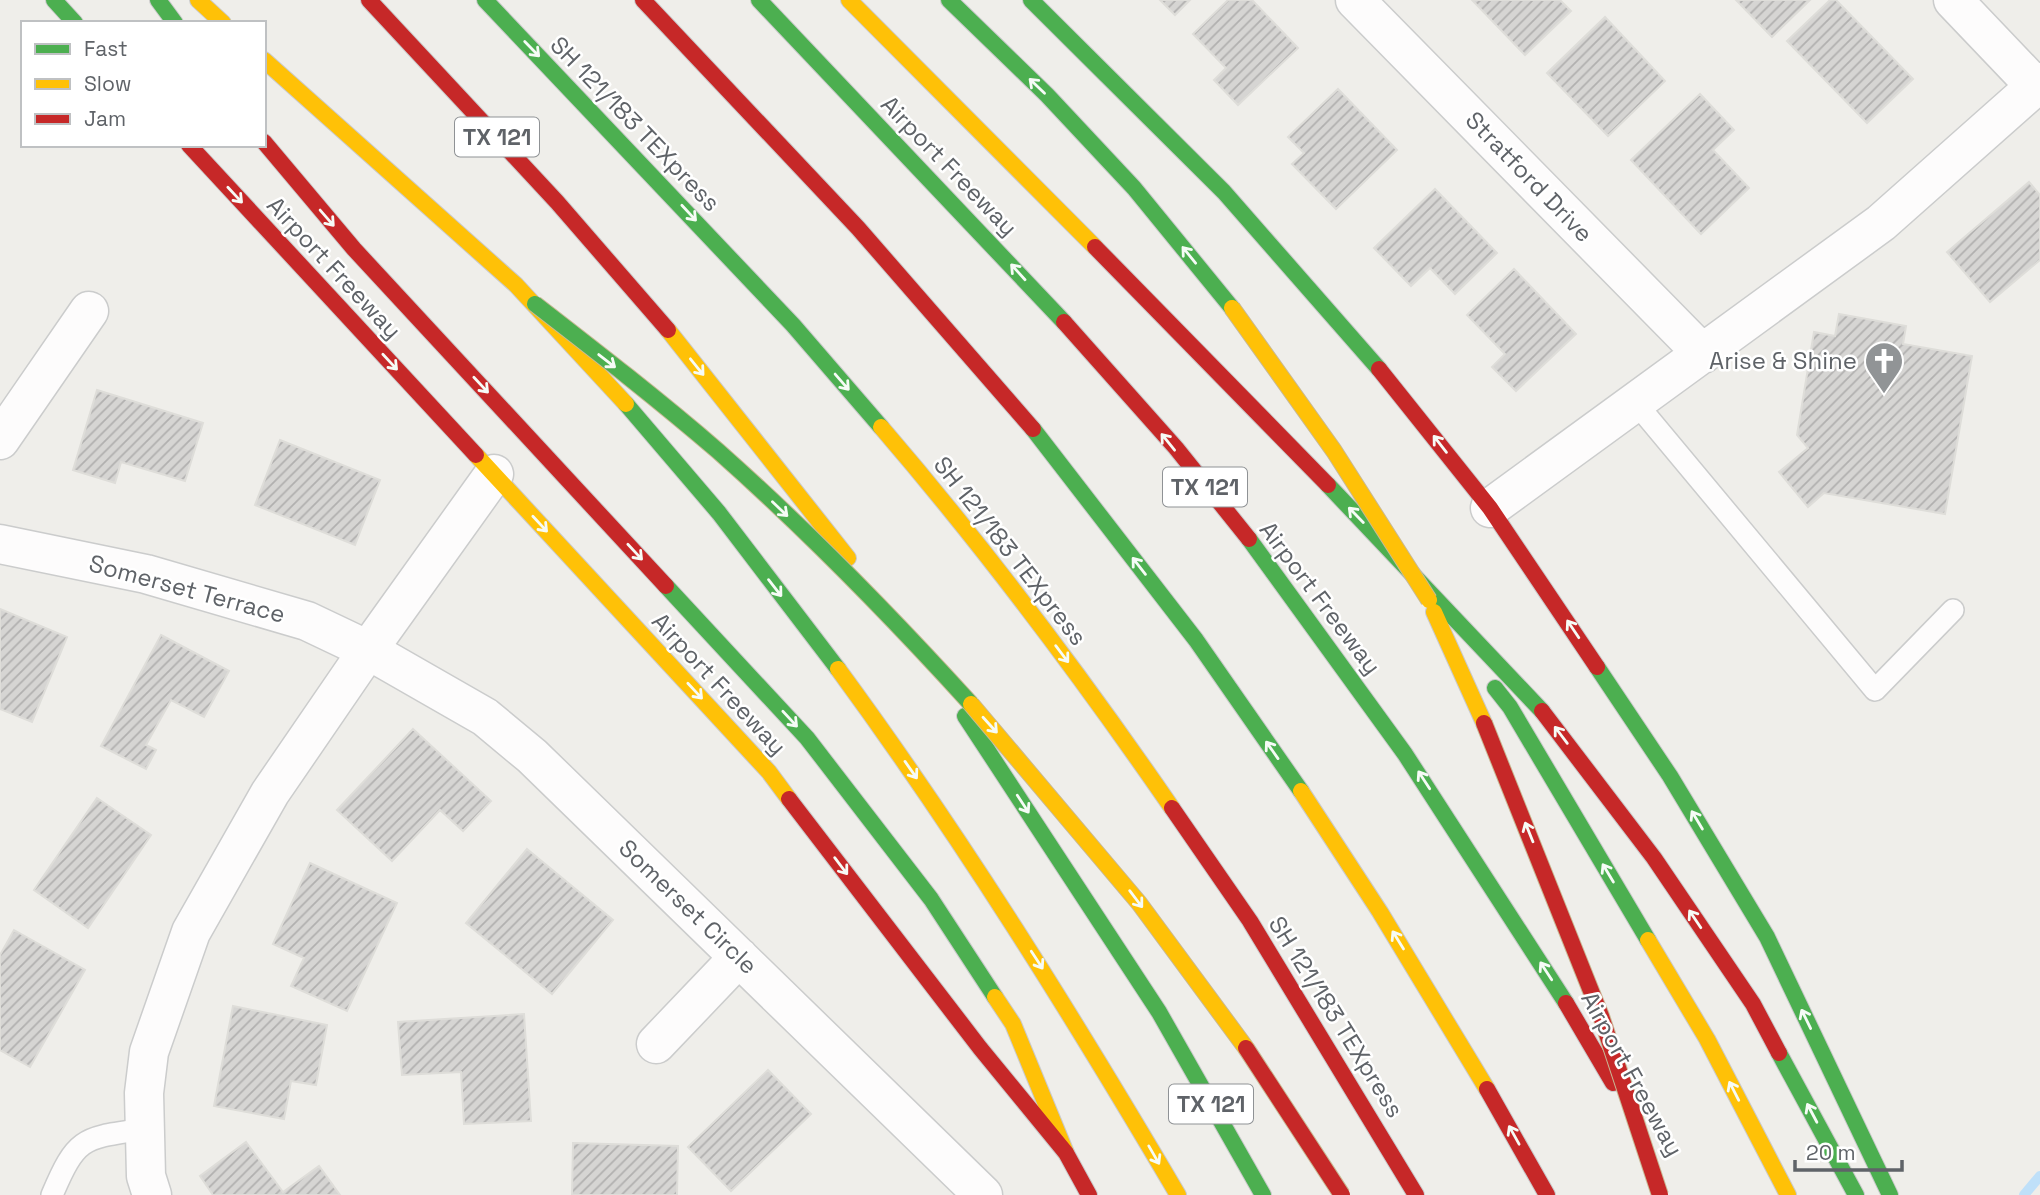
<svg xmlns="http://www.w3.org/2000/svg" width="2040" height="1195" font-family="'Space Grotesk',sans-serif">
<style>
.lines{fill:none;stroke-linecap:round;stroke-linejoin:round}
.stream{stroke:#bfe0f9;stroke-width:10}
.building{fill:url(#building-hatch);stroke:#deddd9;stroke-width:2}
.lane-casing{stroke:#cbcccc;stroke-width:24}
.street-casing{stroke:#cbcccc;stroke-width:41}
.fast-casing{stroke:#cacacb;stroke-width:18}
.slow-casing{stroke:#cacacb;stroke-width:18}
.jam-casing{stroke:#cacacb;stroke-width:18}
.lane{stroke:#fdfcfc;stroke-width:21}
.street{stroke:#fdfcfc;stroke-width:38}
.fast{stroke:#4caf50;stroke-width:16}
.slow{stroke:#ffc107;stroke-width:16}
.jam{stroke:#c62828;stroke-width:16}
.fast-bridge-casing{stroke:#c8b996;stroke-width:18;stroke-linecap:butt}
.slow-bridge-casing{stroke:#c8b996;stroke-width:18;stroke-linecap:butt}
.jam-bridge-casing{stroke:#c8b996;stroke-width:18;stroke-linecap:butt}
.fast-bridge{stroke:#4caf50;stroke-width:16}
.slow-bridge{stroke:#ffc107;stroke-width:16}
.jam-bridge{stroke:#c62828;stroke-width:16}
.oneway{stroke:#f6fbf6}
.labels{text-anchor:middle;stroke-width:5;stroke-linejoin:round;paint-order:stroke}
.shield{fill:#fff;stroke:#8f9295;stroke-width:2}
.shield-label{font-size:23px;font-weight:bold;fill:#5f6368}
.street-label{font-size:24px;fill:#5f6368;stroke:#fff}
.poi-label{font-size:24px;fill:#5f6368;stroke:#fff;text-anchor:end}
</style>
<defs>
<pattern id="building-hatch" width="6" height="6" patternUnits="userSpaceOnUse" patternTransform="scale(1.75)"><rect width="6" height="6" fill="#d6d5d3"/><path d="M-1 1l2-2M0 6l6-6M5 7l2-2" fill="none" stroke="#b1b0af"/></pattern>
</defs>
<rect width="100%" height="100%" fill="#efeeea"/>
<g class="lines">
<path class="stream" d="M2024,1195L2040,1176"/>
</g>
<path class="building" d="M1160,0H1190L1175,15Z
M1228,0H1252L1298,48L1238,105L1214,80L1226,68L1193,34Z
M1472,0H1560L1571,11L1525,55Z
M1736,0H1810L1772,37Z
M1830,0H1836L1913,79L1867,123L1787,41Z
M1605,17L1665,81L1608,136L1547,73Z
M1338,89L1397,150L1336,209L1292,164L1304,153L1288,137Z
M1700,94L1734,130L1713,150L1749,188L1701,234L1631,160Z
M2029,182L2040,195V260L1990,302L1947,252Z
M1435,189L1497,253L1455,294L1430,268L1411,286L1374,248Z
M1514,269L1576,334L1516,391L1492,367L1505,354L1467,315Z
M1839,314L1906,326L1903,344L1972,356L1945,514L1824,493L1808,507L1779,472L1808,448L1797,435L1814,332L1835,336Z
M97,390L203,423L185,481L121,462L115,483L73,470Z
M280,440L380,480L355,545L255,505Z
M0,609L67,637L32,722L0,709Z
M161,635L229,671L204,717L171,700L146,745L156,750L146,769L101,746Z
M413,729L491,801L463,831L440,810L392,861L337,810Z
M97,798L151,835L88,928L34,890Z
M527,849L613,920L552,994L466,923Z
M310,863L397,903L347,1011L291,986L304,958L273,944Z
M14,930L85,970L30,1067L0,1050V955Z
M233,1006L327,1025L316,1085L291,1081L284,1119L214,1106Z
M524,1014L531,1121L464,1124L461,1072L402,1075L398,1022Z
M768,1070L811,1114L731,1191L688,1147Z
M246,1142L283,1192L319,1166L340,1195H213L200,1176Z
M573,1143L678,1146L677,1195H572Z"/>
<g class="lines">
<defs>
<path id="lane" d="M1635,402L1875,690L1953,610
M52,1195C77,1136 83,1138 145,1129"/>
<path id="street" d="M1355,0L1703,354
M1953,0L2036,87
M0,440L89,311
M1490,508L1881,223L2040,82
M0,544L146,574L307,621L368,650L494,474
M656,1044L739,957
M152,1195L146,1176L144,1093L149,1052L191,932L270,793L368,650L485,717L532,756L983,1195"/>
<path id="fast" d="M54,0L75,23
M158,0L175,23
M485,0L793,325L881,427
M759,0L1064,322
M949,0L1047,95L1134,188L1232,308
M1031,0L1224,192L1379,369
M626,404L719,513L838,669
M1033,429L1196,640L1301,791
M1328,485L1542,711
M1249,539L1405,754L1566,1003
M666,586L807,738L931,899L995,997
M1597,667L1670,776L1767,937L1890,1195
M1495,688L1510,707L1648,940
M965,716L1159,1012L1263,1195
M1779,1053L1856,1195"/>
<path id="slow" d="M198,0L223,23
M849,0L1095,247
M264,60L516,285L626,404
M668,330L848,558
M881,427C986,549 1081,676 1172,808
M476,455L769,772L789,799
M1434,612L1484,723
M838,669C962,838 1072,1015 1178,1195
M1301,791L1380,912L1487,1089
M1648,940L1707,1039L1788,1195
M995,997L1013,1024L1066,1153"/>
<path id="jam" d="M369,0L557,202L668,330
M643,0L858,228L1033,429
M264,142L354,249L666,586
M189,145L476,455
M1095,247L1328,485
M1064,322L1176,448L1249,539
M1379,369L1490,508L1597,667
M1542,711L1654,858L1753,1004L1779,1053
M789,799L980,1048L1066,1153L1089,1195
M1172,808L1250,921L1416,1195
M1566,1003L1613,1083
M1487,1089L1547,1195"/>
</defs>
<use href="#lane" class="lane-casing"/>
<use href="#street" class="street-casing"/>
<use href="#fast" class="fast-casing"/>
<use href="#slow" class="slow-casing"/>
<use href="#jam" class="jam-casing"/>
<use href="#lane" class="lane"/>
<use href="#street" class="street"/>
<use href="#fast" class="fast"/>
<use href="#slow" class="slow"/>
<use href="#jam" class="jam"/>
<defs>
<path id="fast-bridge" d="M535,304C597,352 659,400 718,451C807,530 891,616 971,704"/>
<path id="slow-bridge" d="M1232,308L1334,451L1429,600
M971,704L1139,903L1246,1048"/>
<path id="jam-bridge" d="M1484,723L1601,1016L1660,1195
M1246,1048L1342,1195"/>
</defs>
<use href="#fast-bridge" class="fast-bridge-casing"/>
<use href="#slow-bridge" class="slow-bridge-casing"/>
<use href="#jam-bridge" class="jam-bridge-casing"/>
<use href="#fast-bridge" class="fast-bridge"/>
<use href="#slow-bridge" class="slow-bridge"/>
<use href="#jam-bridge" class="jam-bridge"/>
</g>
<defs><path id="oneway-shaft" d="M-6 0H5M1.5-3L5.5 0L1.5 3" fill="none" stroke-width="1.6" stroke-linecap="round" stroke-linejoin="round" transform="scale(1.75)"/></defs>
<g class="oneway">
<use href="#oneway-shaft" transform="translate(532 49) rotate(46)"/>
<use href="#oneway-shaft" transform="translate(1037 86) rotate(-136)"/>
<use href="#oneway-shaft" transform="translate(235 195) rotate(47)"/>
<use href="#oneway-shaft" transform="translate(689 213) rotate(47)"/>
<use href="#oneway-shaft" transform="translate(327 218) rotate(49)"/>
<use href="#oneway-shaft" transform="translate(1189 255) rotate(-129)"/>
<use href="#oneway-shaft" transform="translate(1018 272) rotate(-132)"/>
<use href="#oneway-shaft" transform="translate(607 361) rotate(38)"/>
<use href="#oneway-shaft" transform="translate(390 362) rotate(47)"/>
<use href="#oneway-shaft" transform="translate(697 367) rotate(51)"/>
<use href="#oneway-shaft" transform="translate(842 382) rotate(49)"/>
<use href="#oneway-shaft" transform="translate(481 385) rotate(47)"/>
<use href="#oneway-shaft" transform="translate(1168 442) rotate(-129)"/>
<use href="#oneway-shaft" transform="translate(1440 444) rotate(-128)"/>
<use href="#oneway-shaft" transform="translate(780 509) rotate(44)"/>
<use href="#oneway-shaft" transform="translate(1356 515) rotate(-134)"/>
<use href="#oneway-shaft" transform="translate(540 524) rotate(47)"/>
<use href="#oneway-shaft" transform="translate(635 552) rotate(47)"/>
<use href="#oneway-shaft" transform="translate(1139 566) rotate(-128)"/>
<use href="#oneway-shaft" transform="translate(775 588) rotate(52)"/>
<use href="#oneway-shaft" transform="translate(1573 629) rotate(-124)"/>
<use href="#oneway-shaft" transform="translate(1062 654) rotate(53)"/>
<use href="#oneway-shaft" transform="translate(695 691) rotate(47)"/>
<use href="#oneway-shaft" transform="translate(790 719) rotate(47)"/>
<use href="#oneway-shaft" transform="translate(990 725) rotate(48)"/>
<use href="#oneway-shaft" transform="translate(1561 735) rotate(-127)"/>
<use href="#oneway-shaft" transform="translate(1272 750) rotate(-125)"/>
<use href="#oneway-shaft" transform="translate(911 770) rotate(55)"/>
<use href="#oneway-shaft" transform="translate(1424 780) rotate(-123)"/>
<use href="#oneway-shaft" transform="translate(1023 804) rotate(57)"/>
<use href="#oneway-shaft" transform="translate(1697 820) rotate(-121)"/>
<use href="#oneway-shaft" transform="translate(1529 832) rotate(-112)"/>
<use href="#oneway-shaft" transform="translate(841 866) rotate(53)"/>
<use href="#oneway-shaft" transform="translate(1608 873) rotate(-121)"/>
<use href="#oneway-shaft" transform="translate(1136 899) rotate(53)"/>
<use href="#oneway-shaft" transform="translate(1695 919) rotate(-124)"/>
<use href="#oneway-shaft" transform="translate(1398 940) rotate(-122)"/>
<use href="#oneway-shaft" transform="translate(1037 960) rotate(57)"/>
<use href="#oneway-shaft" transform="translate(1546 971) rotate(-123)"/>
<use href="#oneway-shaft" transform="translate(1806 1019) rotate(-116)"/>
<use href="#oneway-shaft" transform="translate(1734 1091) rotate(-117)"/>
<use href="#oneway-shaft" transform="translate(1812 1113) rotate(-118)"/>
<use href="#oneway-shaft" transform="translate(1514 1135) rotate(-119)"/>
<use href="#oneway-shaft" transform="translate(1154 1155) rotate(60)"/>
</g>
<defs>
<symbol id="church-pin" viewBox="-11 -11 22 30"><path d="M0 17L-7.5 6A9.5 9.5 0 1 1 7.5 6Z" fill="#919496" stroke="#fff"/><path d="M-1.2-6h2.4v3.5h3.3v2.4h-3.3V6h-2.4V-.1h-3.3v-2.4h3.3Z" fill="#fff"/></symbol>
</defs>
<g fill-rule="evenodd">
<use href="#church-pin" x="1862" y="339" width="44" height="60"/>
</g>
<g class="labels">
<g class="shield">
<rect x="455" y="117.5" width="84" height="39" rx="5"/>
<rect x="1163" y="467.5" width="84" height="39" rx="5"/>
<rect x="1169" y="1084.5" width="84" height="39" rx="5"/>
</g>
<g class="shield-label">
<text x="497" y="145">TX 121</text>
<text x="1205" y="495">TX 121</text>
<text x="1211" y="1112">TX 121</text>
</g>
<g class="street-label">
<text transform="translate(635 124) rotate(46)" y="8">SH 121/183 TEXpress</text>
<text transform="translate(949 166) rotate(46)" y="8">Airport Freeway</text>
<text transform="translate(1529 177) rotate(46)" y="8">Stratford Drive</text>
<text transform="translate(334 268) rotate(47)" y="8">Airport Freeway</text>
<text transform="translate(1010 551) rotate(52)" y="8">SH 121/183 TEXpress</text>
<text transform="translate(187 589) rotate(15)" y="8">Somerset Terrace</text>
<text transform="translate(1320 598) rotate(53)" y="8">Airport Freeway</text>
<text transform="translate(719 684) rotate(47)" y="8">Airport Freeway</text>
<text transform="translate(688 907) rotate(44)" y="8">Somerset Circle</text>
<text transform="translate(1336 1017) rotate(58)" y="8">SH 121/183 TEXpress</text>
<text transform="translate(1632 1074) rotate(61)" y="8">Airport Freeway</text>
</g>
<g class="poi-label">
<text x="1857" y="369">Arise &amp; Shine</text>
</g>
</g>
<rect x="21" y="21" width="245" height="126" fill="#ffffff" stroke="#bfc1c3" stroke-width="2"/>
<rect x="35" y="44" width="35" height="10" fill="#4caf50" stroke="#bfc1c3" stroke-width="2"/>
<text x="84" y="56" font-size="21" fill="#5f6368">Fast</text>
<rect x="35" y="79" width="35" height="10" fill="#ffc107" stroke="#bfc1c3" stroke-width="2"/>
<text x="84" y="91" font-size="21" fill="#5f6368">Slow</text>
<rect x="35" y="114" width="35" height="10" fill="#c62828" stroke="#bfc1c3" stroke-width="2"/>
<text x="84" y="126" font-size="21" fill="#5f6368">Jam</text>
<path d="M1795 1160v10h107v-10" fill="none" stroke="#5f6368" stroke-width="3.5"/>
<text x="1806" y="1160" font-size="21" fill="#5f6368" stroke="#ffffff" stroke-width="5" paint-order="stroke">20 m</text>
</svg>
